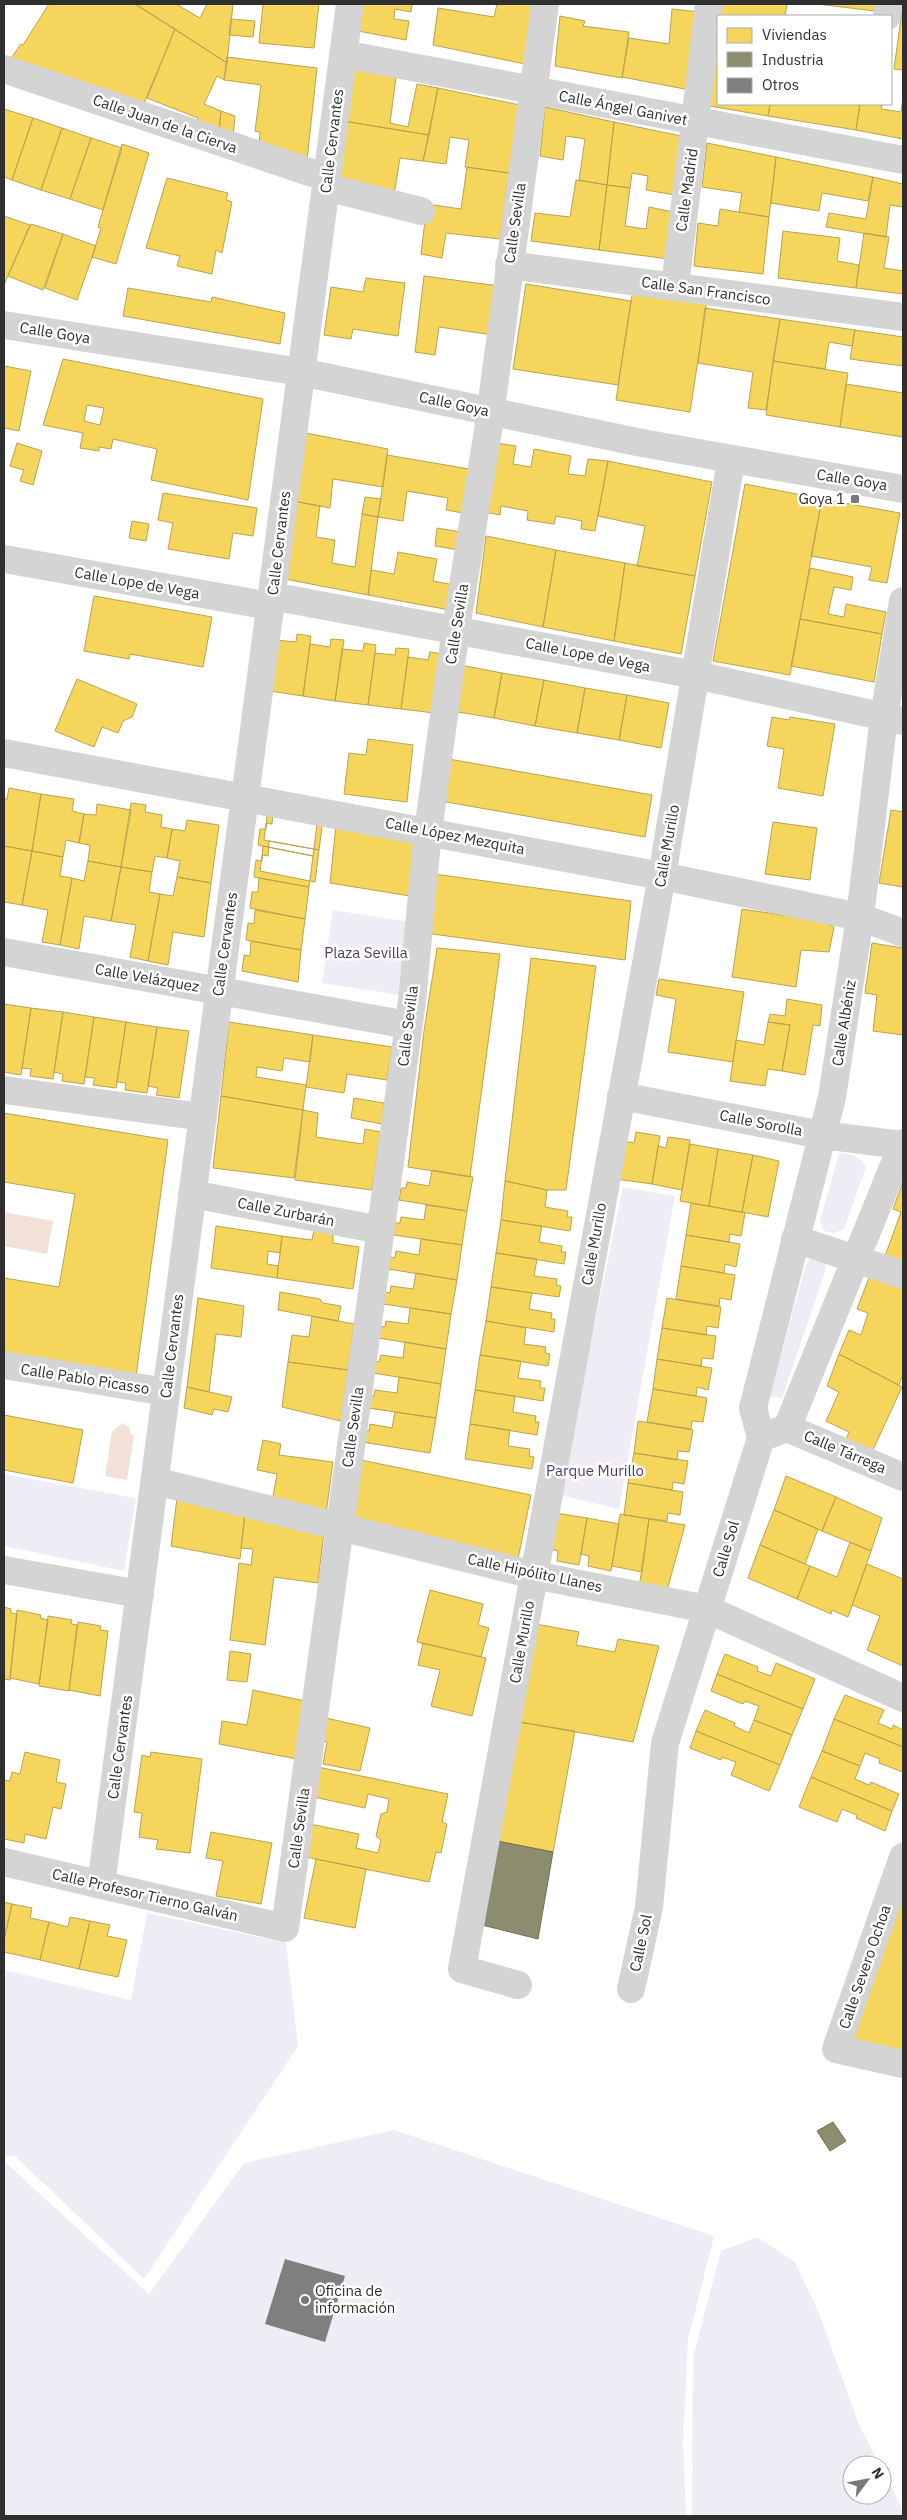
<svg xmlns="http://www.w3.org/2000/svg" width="907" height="2520" font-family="'IBM Plex Sans',sans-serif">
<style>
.green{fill:#f0ecf5}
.water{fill:#f3e1d8}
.homes{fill:#f6d55c;stroke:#baa34e;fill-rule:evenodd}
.industry{fill:#8c8c6e;stroke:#70705b}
.building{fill:#7f7f7f}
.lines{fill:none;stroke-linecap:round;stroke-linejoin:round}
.minor{stroke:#d4d4d4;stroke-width:28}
.poi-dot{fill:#787878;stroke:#fff;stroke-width:2}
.labels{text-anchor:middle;stroke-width:5;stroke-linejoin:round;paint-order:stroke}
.street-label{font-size:15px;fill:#2f2f2f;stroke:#fff}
.poi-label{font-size:15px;fill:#2f2f2f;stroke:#fff;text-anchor:end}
.park-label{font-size:15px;fill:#52396e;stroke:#fff}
</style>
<rect width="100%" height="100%" fill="#fff"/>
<path class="green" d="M333,910L410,922L399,995L322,983Z
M839,1153C852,1153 859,1156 866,1167L844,1229L834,1233L824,1231L820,1221Z
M623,1187L675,1196L619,1509L559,1495Z
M816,1256L825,1260L826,1269L782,1398L770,1396L807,1261Z
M4,1474L136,1498L124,1571L4,1546Z
M147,1913L286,1943L298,2046L144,2279L16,2157L4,2155V1970L131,2000Z
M394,2130L714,2236L688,2340L683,2442L686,2516H4V2161L149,2294L244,2163Z
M757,2237L795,2262L819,2313L859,2425L880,2465H852V2495H882V2469L903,2510V2516H692L693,2357L721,2251Z"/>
<path class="water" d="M4,1212L53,1221L47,1254L4,1246Z
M122,1423L129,1427L131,1435L134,1436L127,1480L105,1476L112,1432Z"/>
<path class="homes" d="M49,4H135L175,29L143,106L9,61L21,44L23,45Z
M135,4H176L200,18L207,4H233L227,63Z
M263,4H319L314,48L259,43Z
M361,4H412L411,12L395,9L394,19L409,21L406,40L358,31Z
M497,4H533L525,64L433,45L438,8L494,17Z
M719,4H787L785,16H718V56L712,55Z
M817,4H876L875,11Z
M903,4V70L894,69Z
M672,9L700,12L690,90L622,77L629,38L669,44Z
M560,16L585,21L583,26L629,32L622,78L555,66Z
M231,19L255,21L253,37L229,35Z
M175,29L227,63L224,80L217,76L204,104L221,111L219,131L196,123L198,118L147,98Z
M712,55L718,56V104H770L768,116L704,105Z
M227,57L317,68L307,160L259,144L260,132L255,131L261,85L224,80Z
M351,60L397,70L390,123L408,127L417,84L438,88L429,135L343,121Z
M438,88L520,105L509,173L465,167L469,140L450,137L446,164L423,161Z
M903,97V139L856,130L860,104H882L881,109L901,112Z
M770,104H860L856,130L768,116Z
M545,107L614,122L607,185L579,180L585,139L566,136L563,160L540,156Z
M4,109L33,118L12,180L4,177Z
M221,111L235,116L233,136L219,131Z
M33,118L62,128L41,190L12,180Z
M343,121L429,135L423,161L400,158L394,195L335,182Z
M614,122L681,136L675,195L646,190L648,176L632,173L630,188L607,185Z
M62,128L91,138L70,199L41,190Z
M91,138L122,148L103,210L70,199Z
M707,143L776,157L769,217L739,212L742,193L702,187Z
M122,144L149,153L116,264L92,257L101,228L98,227Z
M776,157L873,177L868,201L822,193L819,211L771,203Z
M467,167L509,173L500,239L446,233L442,258L421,254L427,204L461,209Z
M873,177L903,184V207L890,205L886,237L826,227L829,213L866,219Z
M167,178L228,193L226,200L232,202L222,253L216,250L212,274L177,266L180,256L146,248Z
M576,180L607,185L599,250L531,241L535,213L570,217Z
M607,185L630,188L625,226L646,229L649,207L673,212L669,259L599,250Z
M720,209L769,217L763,274L694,266L698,223L718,226Z
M4,216L30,225L4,285Z
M31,224L63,234L43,290L8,276Z
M783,231L840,238L837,261L859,265L856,288L778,278Z
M864,233L889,237L884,268L903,271V294L856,288Z
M63,234L96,246L77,300L45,288Z
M424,276L499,286L493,335L439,327L435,355L415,352Z
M366,278L405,283L398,336L353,329L351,339L324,335L331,287L363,292Z
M526,284L631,301L618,385L513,369Z
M128,288L211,302L212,297L285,313L280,344L123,316Z
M633,289L707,301L690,412L616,400Z
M705,308L780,319L766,410L748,408L753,372L698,363Z
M780,319L855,330L852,346L829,342L825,369L773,361Z
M855,330L903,337V366L850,359Z
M63,359L263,399L248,500L151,480L157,449L113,439L111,449L99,447V451L80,448L83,433L43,425ZM87,405L104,408L100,425L84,421Z
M773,361L848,373L840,427L766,415Z
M4,366L31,371L19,431L4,428Z
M846,384L903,393V437L840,427Z
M301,432L388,449L383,487L333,479L330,508L293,501Z
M17,443L42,451L33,485L20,481L24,470L10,466Z
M496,443L516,446L513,464L531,467L534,449L571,456L568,474L585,476L588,459L608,461L595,531L581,529L582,521L556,516L554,524L527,520L528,511L501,506L500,515L485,512Z
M387,455L469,469L463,513L446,510L448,498L407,491L403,521L378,517Z
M608,461L712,482L695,576L637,566L645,526L598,516Z
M745,484L822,499L790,675L713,661Z
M163,493L257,508L253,536L233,533L229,559L168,549L173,523L158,520Z
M365,497L381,499L378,517L362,514Z
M822,499L900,513L887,583L869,580L872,567L811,556Z
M293,501L320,506L316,537L335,540L332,563L355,567L362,514L378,517L368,595L285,579Z
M132,521L149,524L146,541L129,538Z
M437,528L461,532L459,550L435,546Z
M486,536L556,550L543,627L476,613Z
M556,550L625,563L614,641L543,627Z
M398,552L437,559L433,581L454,585L450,610L368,595L371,570L394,574Z
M625,563L695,576L681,654L614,641Z
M810,568L853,577L851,590L834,587L828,614L844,617L846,604L886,612L882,634L800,619Z
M94,596L212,617L203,667L130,654L129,659L84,651Z
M800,619L882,634L874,682L791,666Z
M297,634L311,636L303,696L270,691L275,640L296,642Z
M331,639L344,640L335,701L303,696L310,644L330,647Z
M364,643L376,645L368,705L335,701L342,649L363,651Z
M396,648L409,649L401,709L368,705L375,653L395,655Z
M430,652L443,654L435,713L401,709L408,657L428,660Z
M460,665L502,673L494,718L452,711Z
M502,673L544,680L535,726L494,718Z
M77,679L137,704L132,717L123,721L118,733L102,727L94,747L55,731Z
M544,680L585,688L577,733L535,726Z
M585,688L627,695L619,740L577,733Z
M627,695L669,703L661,748L619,740Z
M772,717L789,720L790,717L835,724L823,796L778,788L784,749L767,746Z
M368,739L413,745L407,802L344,794L349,753L366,755Z
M443,758L652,795L645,837L435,800Z
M9,788L41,794L32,851L4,846V799H7Z
M41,794L74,799L72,811L84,814L79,843L66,840L63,857L32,851Z
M131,803L146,805L145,812L162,815L161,827L172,829L167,858L155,856L152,872L121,867Z
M97,804L131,810L121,867L88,861L90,845L79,843L84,814L96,815Z
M273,810L323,819L319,850L264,840L266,823L272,824Z
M891,810L903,812V887L879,883Z
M267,815L317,824L313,856L258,845L260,829H266Z
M187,820L219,825L211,883L177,877L180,861L167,858L172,829L185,831Z
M773,822L817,828L810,880L765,874Z
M336,825L418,840L410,896L330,883Z
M269,841L319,850L315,882L260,871L262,855L268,856Z
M4,846L32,851L22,905L4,902Z
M263,846L313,856L309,887L254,877L256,860L262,861Z
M32,851L63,857L60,876L72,878L60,945L42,942L48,910L22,905Z
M88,861L121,867L111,921L84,916L79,949L60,945L72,878L84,881Z
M121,867L152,872L149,892L160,894L148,961L130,957L136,925L111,921Z
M434,874L631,901L625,960L425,933Z
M177,877L211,883L204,937L173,932L168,965L148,961L160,894L173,896Z
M259,878L309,887L305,919L250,908L252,892H258Z
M742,909L822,921L834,927L829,952L801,950L796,987L732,977Z
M255,910L305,919L301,950L246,940L248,923L254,924Z
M251,941L301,950L298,982L242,971L244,955L250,956Z
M872,943L903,948V1035L873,1031L877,995L865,993Z
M437,948L500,954L470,1177L408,1167L424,1031Z
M531,958L596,966L566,1190H547L505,1181Z
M659,979L744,992L733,1062L668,1052L676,999L656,995Z
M787,999L822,1005L820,1026L813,1025L805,1075L782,1071L790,1025L768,1022L770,1014L785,1016Z
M4,1004L31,1008L21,1075L4,1072Z
M31,1008L63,1012L53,1079L30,1076L31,1069L22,1068Z
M63,1012L94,1017L84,1084L62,1081L63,1074L54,1072Z
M94,1017L126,1022L116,1088L93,1085L95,1078L85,1077Z
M126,1022L157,1027L147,1093L125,1090L126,1083L117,1082Z
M229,1022L313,1035L310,1062L284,1058L282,1071L257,1067L256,1077L306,1085L303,1110L221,1096Z
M768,1022L790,1025L782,1071L768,1069L765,1086L730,1081L736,1040L764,1045Z
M157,1027L189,1031L179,1098L156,1095L158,1088L148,1086Z
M313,1035L392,1047L387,1080L347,1074L344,1093L306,1087Z
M221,1096L303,1110L294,1178L213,1168Z
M354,1098L384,1103L382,1124L351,1118Z
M303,1110L318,1113L316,1137L363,1144L365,1129L381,1132L372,1190L295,1180Z
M4,1113L168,1140L136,1376L4,1354V1278L59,1287L75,1194L4,1182Z
M636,1132L660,1136L652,1184L616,1179L622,1141L634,1143Z
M668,1137L690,1140L682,1190L652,1184L658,1146L666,1148Z
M690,1144L718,1149L709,1206L680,1201Z
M718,1149L753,1155L742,1212L709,1206Z
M753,1155L779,1161L768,1217L742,1212Z
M432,1170L473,1177L467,1211L399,1200L401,1188H406L407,1182L429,1186Z
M505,1181L547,1190L545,1207L568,1211L567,1217H572L570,1231L501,1220Z
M903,1182V1262L885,1256L901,1212L893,1209Z
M691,1203L745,1213L741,1236L730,1234L729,1242L686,1235Z
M426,1205L467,1211L462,1245L394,1235L395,1223H400L401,1217L424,1220Z
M501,1220L542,1226L539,1242L562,1246L561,1252H566L564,1264L496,1253Z
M315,1225L333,1228V1243L359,1247L353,1289L277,1278L282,1236L312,1240Z
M216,1226L282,1236L280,1253L268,1251L267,1264L278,1266L277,1278L211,1268Z
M686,1235L740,1244L736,1267L725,1264L724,1273L681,1266Z
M421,1239L462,1245L457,1280L388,1269L390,1257L395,1258L396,1251L419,1255Z
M496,1253L537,1259L534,1276L557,1279L556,1285L561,1286L559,1297L491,1287Z
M681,1266L735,1275L731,1300L720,1298L719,1306L676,1299Z
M416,1273L457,1280L451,1314L383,1304L385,1292L390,1293L391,1286L413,1289Z
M870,1275L903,1287V1374L899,1385L839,1354L849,1330L861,1335L868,1313L857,1309Z
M491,1287L532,1293L529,1309L552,1313L551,1319H555L554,1332L486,1321Z
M280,1292L320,1299L323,1303L341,1306L338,1321L278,1310Z
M198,1298L244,1306L241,1337L216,1334L209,1392L187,1387Z
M667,1298L721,1307L718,1328L707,1326L706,1335L662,1328Z
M410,1308L451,1314L446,1349L378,1338L380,1326L385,1327L386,1321L408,1324Z
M312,1316L354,1324L348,1370L288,1362L292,1335L309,1337Z
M486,1321L526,1328L524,1344L546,1347L545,1353L550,1354L548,1366L480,1355Z
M662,1328L716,1336L713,1359L702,1358L701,1366L657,1359Z
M405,1342L446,1349L441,1384L373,1373L375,1361L379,1362L381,1355L403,1358Z
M839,1354L902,1387L871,1454L844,1444L849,1432L826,1421L839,1392L827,1386Z
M480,1355L521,1361L518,1378L541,1381L540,1388H545L543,1401L475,1390Z
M657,1359L712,1368L708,1390L697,1387L696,1396L653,1389Z
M288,1362L348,1370L341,1421L282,1407Z
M399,1377L441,1384L436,1418L368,1408L369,1395L374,1396L375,1390L397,1393Z
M187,1387L232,1397L228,1412L214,1409L212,1415L184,1408Z
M653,1389L707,1398L703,1422L692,1421L691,1429L647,1422Z
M475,1390L515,1396L513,1412L536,1416L535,1422H539L537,1435L470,1424Z
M395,1412L436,1418L430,1453L362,1442L364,1430L369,1431L370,1424L392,1428Z
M4,1415L83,1430L73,1483L4,1470Z
M638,1421L693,1430L689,1452L678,1451L677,1460L634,1453Z
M470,1424L510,1430L508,1446L530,1449L529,1456L534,1457L532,1469L465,1459Z
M263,1440L281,1444L279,1455L333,1462L326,1514L272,1502L277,1474L257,1470Z
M634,1453L688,1461L684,1484L673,1482L672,1490L628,1483Z
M361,1460L531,1495L518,1559L348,1524Z
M786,1476L836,1497L822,1531L774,1510Z
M628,1483L683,1492L680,1515L668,1513L667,1521L624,1515Z
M836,1497L882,1518L871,1551L822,1531Z
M177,1498L245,1513L240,1559L171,1546Z
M774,1510L818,1529L805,1564L760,1545Z
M245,1513L324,1532L318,1583L274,1577L265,1645L230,1640L239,1563L251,1565L253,1549L241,1548Z
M556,1513L587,1518L579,1565L557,1561L558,1551L549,1549Z
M620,1514L649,1519L642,1572L612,1566Z
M587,1518L619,1524L611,1571L588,1566L589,1556L581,1554Z
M649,1519L685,1525L666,1594L639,1588Z
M850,1542L871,1551L848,1617L832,1610L831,1614L797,1599L810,1566L837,1577Z
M760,1545L810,1566L797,1599L748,1578Z
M867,1564L903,1579V1666L867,1650L880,1616L852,1605Z
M430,1590L483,1604L478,1625L489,1628L481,1657L417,1642Z
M4,1607L11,1609V1613L17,1614L10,1680L4,1679Z
M17,1610L41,1615L40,1618L48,1620L39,1684L10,1678Z
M48,1616L72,1620L71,1624L77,1625L69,1691L39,1686Z
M78,1622L101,1626L100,1630L108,1631L100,1696L69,1690Z
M536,1624L579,1632L576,1645L615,1652L618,1639L659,1646L633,1742L519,1722Z
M423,1643L486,1658L472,1716L431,1706L440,1670L418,1665Z
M230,1651L251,1654L247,1682L227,1680Z
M725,1654L758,1667L757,1671L771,1676L776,1663L815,1679L803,1709L717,1674Z
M717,1674L803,1709L792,1735L754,1720L759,1706L745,1701L743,1704L711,1691Z
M253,1690L305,1701L297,1759L219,1744L222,1721L247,1725Z
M845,1695L884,1710L878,1723L892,1729L893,1725L903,1730V1747L834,1719Z
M705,1710L735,1723L734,1726L749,1733L754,1720L792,1735L780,1765L696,1731Z
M326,1718L370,1728L360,1771L323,1764L327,1742L322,1741Z
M834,1719L903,1747V1772L879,1763L880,1759L865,1753L860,1766L822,1751Z
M519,1722L575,1731L553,1852L497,1841Z
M696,1731L780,1765L769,1791L731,1775L736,1762L722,1757L721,1760L690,1748Z
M822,1751L860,1766L855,1779L869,1785L871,1782L899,1794L892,1811L811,1777Z
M25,1752L60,1760L56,1782L66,1784L61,1809L53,1807L46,1839L25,1834L24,1843L4,1839V1780L10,1781L12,1772L20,1774Z
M151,1752L202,1759L190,1853L156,1849L158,1840L139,1837L142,1813L134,1812L142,1755L150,1757Z
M313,1766L448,1794L442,1822L447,1824L441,1853L436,1852L429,1882L301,1856L305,1823L359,1834L356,1848L378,1853L381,1840L376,1836L381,1814L387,1812L389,1799L368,1794L365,1808L309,1796Z
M811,1777L892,1811L885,1831L856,1818L857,1815L842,1809L837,1822L799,1807Z
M211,1832L272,1843L261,1904L216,1896L223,1861L206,1858Z
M316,1859L366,1869L355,1928L304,1918Z
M903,1890V2058L847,2048Z
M4,1902L12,1904L4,1940Z
M12,1904L32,1908L30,1918L49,1922L40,1960L4,1952V1940Z
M70,1917L90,1921L79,1969L40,1960L49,1922L68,1927Z
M90,1921L110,1925L107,1936L127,1940L118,1977L79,1969Z"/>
<path class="industry" d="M497,1841L553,1852L538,1939L482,1925Z
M833,2122L846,2141L830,2151L817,2131Z"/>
<path class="building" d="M285,2259L345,2276L325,2342L265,2324Z"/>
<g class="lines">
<path class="minor" d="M887,16L889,4
M343,54L903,160
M4,69L327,178
M326,187L421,211
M509,265L903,317
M675,287L709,4
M4,325L301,372L642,443L903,489
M4,559L270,606
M271,596L696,675L903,721
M4,753L662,876L860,917L903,933
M4,952L408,1025
M4,1090L203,1117
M621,1096L822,1135L902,1145
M192,1194L381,1230
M795,1239L903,1275
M4,1365L166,1392
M787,1428L903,1477
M761,1438L753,1408L832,1097L860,917L884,717L903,601
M155,1481L534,1575L707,1609L903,1698
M4,1570L140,1594
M903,1857L836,2049L903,2064
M4,1862L285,1928L412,1001L428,831L456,629L488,431L545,4
M101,1885L350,4
M518,1985L462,1969L662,876L731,460
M631,1989L649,1907L665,1743L761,1438L787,1428L903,1143"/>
</g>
<g class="poi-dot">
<rect x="850" y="494" width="10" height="10" rx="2.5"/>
<circle cx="305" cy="2300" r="5"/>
</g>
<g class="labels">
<g class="street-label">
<text transform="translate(623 108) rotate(11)" y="5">Calle Ángel Ganivet</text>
<text transform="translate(165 124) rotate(19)" y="5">Calle Juan de la Cierva</text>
<text transform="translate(332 141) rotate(-83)" y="5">Calle Cervantes</text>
<text transform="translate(687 190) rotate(-82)" y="5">Calle Madrid</text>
<text transform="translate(515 223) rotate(-82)" y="5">Calle Sevilla</text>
<text transform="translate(706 291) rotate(8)" y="5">Calle San Francisco</text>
<text transform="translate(55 333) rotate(9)" y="5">Calle Goya</text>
<text transform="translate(454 404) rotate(12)" y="5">Calle Goya</text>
<text transform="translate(852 480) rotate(9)" y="5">Calle Goya</text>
<text transform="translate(279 543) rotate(-83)" y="5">Calle Cervantes</text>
<text transform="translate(137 583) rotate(10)" y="5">Calle Lope de Vega</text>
<text transform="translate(457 624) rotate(-81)" y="5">Calle Sevilla</text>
<text transform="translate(588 655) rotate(11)" y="5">Calle Lope de Vega</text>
<text transform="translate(455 836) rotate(11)" y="5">Calle López Mezquita</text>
<text transform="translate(667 846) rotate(-80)" y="5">Calle Murillo</text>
<text transform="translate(225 944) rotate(-82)" y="5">Calle Cervantes</text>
<text transform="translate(147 978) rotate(10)" y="5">Calle Velázquez</text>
<text transform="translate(844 1023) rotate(-81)" y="5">Calle Albéniz</text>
<text transform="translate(408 1026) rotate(-83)" y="5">Calle Sevilla</text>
<text transform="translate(761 1123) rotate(11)" y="5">Calle Sorolla</text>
<text transform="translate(286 1212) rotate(11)" y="5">Calle Zurbarán</text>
<text transform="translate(594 1244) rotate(-80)" y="5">Calle Murillo</text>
<text transform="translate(172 1346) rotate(-83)" y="5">Calle Cervantes</text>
<text transform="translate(85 1379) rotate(9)" y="5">Calle Pablo Picasso</text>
<text transform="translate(353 1427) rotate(-82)" y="5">Calle Sevilla</text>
<text transform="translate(845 1452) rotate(23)" y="5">Calle Tárrega</text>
<text transform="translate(726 1549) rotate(-73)" y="5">Calle Sol</text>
<text transform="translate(535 1573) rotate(12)" y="5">Calle Hipólito Llanes</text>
<text transform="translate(522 1642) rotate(-80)" y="5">Calle Murillo</text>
<text transform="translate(120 1747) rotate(-82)" y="5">Calle Cervantes</text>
<text transform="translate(299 1828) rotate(-82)" y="5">Calle Sevilla</text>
<text transform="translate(145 1895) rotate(13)" y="5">Calle Profesor Tierno Galván</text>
<text transform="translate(641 1943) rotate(-78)" y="5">Calle Sol</text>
<text transform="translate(865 1967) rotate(-71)" y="5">Calle Severo Ochoa</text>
</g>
<g class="poi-label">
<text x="845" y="504">Goya 1</text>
<text x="315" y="2296" text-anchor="start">Oficina de<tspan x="315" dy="17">información</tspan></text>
</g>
<g class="park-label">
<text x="366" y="958">Plaza Sevilla</text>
<text x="595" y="1476">Parque Murillo</text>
</g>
</g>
<rect width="907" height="2520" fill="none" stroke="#2f2f2f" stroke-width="10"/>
<rect x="717" y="15" width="175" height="90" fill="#ffffff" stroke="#acacac"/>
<rect x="727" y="28" width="25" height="15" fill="#f6d55c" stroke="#acacac"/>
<text x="762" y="40" font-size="15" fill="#2f2f2f">Viviendas</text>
<rect x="727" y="52" width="25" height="15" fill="#8c8c6e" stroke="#acacac"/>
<text x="762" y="65" font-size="15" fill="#2f2f2f">Industria</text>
<rect x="727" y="78" width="25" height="15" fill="#7f7f7f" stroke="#acacac"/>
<text x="762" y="90" font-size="15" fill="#2f2f2f">Otros</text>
<g transform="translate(867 2480) rotate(58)"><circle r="24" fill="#ffffff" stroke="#acacac"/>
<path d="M0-4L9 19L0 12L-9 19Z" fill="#787878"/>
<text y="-8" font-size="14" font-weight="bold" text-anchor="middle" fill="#2f2f2f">N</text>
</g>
</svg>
